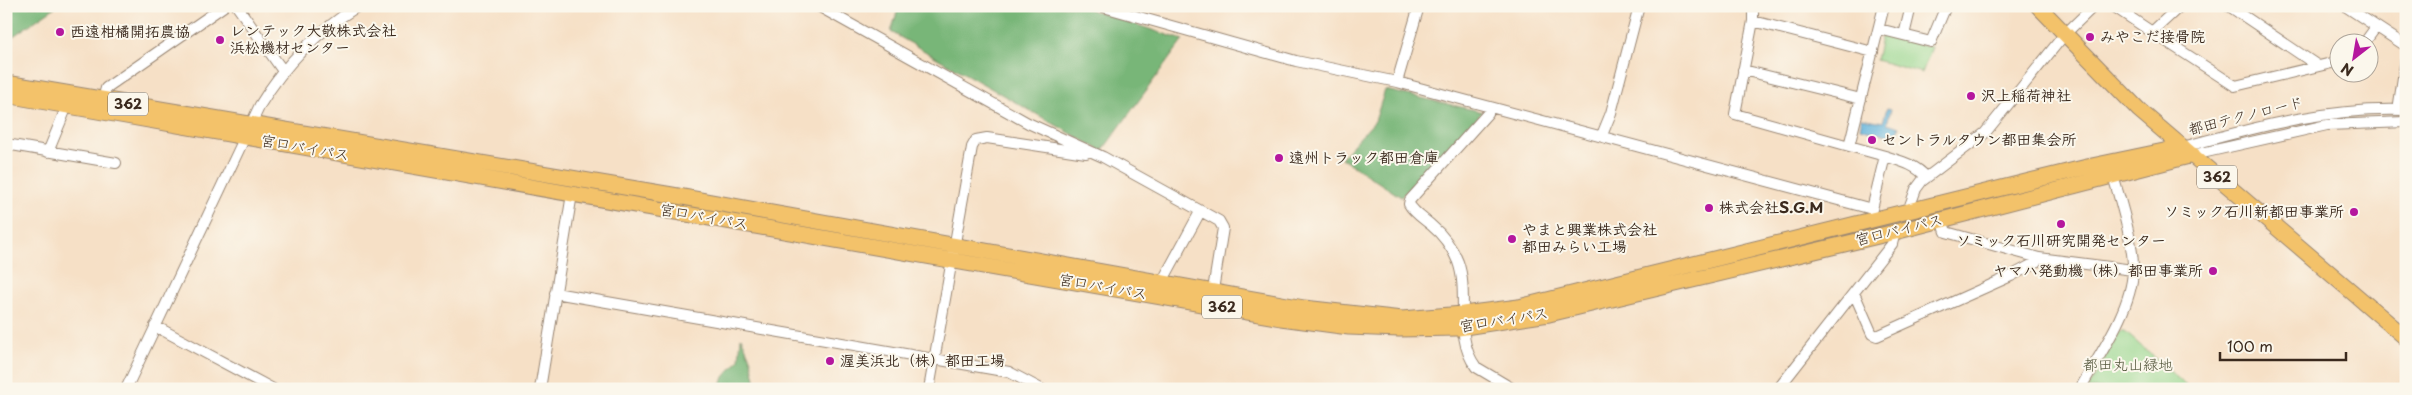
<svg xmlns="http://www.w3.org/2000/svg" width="2412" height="395" font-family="'Playpen Sans','Klee One',sans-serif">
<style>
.green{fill:#96d58c;stroke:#688055}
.forest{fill:#78b678;stroke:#5a704b}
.water{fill:#60b3dc;stroke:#4e6e7d}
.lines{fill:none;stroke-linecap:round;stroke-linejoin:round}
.minor-casing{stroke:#988572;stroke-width:12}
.highway-casing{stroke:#988572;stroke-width:17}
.minor{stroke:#fff;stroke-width:10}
.highway{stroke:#f3c26a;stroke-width:15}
.poi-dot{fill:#b5179e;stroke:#fbf7ec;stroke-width:2}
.labels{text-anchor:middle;stroke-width:4;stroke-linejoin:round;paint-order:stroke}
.shield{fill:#fbf7ec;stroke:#75685c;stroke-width:1}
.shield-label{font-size:14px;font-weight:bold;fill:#3b2a1e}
.poi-label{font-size:15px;font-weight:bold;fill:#3b2a1e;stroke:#fbf7ec;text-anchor:start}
.street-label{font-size:15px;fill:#3b2a1e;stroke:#fbf7ec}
.park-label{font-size:15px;fill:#52553a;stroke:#fbf7ec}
</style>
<rect width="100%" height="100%" fill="#fbf7ec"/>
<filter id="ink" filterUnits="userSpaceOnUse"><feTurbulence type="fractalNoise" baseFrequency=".02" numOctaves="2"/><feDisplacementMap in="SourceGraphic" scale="10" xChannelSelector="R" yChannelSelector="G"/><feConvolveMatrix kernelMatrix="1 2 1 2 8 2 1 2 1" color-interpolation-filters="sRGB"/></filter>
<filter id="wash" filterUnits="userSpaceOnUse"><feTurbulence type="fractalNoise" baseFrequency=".0096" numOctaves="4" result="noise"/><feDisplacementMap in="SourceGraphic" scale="20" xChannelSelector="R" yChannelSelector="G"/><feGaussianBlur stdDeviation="1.12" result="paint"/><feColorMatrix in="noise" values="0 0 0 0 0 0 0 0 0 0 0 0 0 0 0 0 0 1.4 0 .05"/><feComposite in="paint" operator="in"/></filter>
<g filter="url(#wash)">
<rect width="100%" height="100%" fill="#f6e0c6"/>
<path class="green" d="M1882,34L1932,47L1922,73L1876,60Z
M2119,332H2125L2132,338L2190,389H2088Z"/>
<path class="forest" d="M6,6H57L6,41Z
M899,6H1079L1183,40L1102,151L891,32Z
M1385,90L1483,112L1401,197L1341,158L1375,121Z
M741,337L751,360L757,389H720L724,377L739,360Z"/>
<path class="water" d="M1887,108L1891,109L1887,123L1899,127L1895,137L1860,128L1862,118L1883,122Z"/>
</g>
<g filter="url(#ink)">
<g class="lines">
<defs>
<path id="minor" d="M237,6L283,71
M818,6L1028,123L1103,157L1219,221L1223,228L1213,290
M1100,6L1296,61L1397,82L1872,209L1885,156L1735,114L1753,21V6
M2113,6L2152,32L2180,6
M2229,6L2318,66
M2345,6L2406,46
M1753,21L1873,52
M1879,29L1931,42L1946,6
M2152,32L2235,86L2340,61
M1904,35L1911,6
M2365,42L2376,27
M1743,70L1861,99
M1397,82L1419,6
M103,99L106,88L224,6
M1490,107L1488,113L1410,200L1409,204C1414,213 1423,218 1431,225C1443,235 1452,247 1458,262C1470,295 1453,337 1476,367L1513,389
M2398,110L2406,58
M1602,135L1611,113L1639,6
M6,144L116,163
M1849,146L1884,6
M2183,147C2257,127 2328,107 2406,110
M48,152L67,106
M2193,155L2327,125L2406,122
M1885,156C1900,161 1915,164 1926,177
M1908,211L1916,189L1922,181L1985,133L2064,35L2094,6
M1942,219L1946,232L2039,258L2133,270
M1162,282L1200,212
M555,293L1009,372L1041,389
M1854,293L1872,334L1877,336L2011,276L2035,263L2039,258
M155,326L273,389
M126,389L260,105C284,65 318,31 358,6
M540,389L572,194
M929,389L972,147L976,140L987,138L1086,153
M1778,389L1892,244L1895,232
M2080,389C2099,355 2132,309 2133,270C2134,245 2121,202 2113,176"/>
<path id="highway" d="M2038,6L2139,110L2406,338
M6,83L672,195L1304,308L1402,319L1463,314L1519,307L2087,167L2183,147
M6,95L1281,318L1349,327L1399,329L1458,328L1549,314L1895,232L2193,155"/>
</defs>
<use href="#minor" class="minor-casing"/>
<use href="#highway" class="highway-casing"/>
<use href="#minor" class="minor"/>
<use href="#highway" class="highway"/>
</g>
</g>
<g class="poi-dot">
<circle cx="60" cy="32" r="5"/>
<circle cx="2090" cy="37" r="5"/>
<circle cx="220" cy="40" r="5"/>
<circle cx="1971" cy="96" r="5"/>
<circle cx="1872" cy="140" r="5"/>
<circle cx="1279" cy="158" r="5"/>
<circle cx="1709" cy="208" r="5"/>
<circle cx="2354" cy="212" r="5"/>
<circle cx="2061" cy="224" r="5"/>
<circle cx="1512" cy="239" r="5"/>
<circle cx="2213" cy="271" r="5"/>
<circle cx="830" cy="361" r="5"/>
</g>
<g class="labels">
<g class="shield">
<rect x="108" y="92.5" width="40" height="23" rx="4"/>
<rect x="2197" y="165.5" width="40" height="23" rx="4"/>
<rect x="1202" y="295.5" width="40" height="23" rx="4"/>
</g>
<g class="shield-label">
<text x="128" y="109">362</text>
<text x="2217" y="182">362</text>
<text x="1222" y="312">362</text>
</g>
<g class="poi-label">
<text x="230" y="36">レンテック大敬株式会社<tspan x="230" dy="17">浜松機材センター</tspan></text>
<text x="70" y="37">西遠柑橘開拓農協</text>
<text x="2100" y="42">みやこだ接骨院</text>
<text x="1981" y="101">沢上稲荷神社</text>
<text x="1882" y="145">セントラルタウン都田集会所</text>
<text x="1289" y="163">遠州トラック都田倉庫</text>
<text x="1719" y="213">株式会社S.G.M</text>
<text x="2344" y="217" text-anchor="end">ソミック石川新都田事業所</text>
<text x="1522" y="235">やまと興業株式会社<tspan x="1522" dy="17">都田みらい工場</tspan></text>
<text x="2061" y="246" text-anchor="middle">ソミック石川研究開発センター</text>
<text x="2203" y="276" text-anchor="end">ヤマハ発動機（株）都田事業所</text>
<text x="840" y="366">渥美浜北（株）都田工場</text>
</g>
<g class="street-label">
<text transform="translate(2246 116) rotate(-14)" y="5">都田テクノロード</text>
<text transform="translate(305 148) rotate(10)" y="5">宮口バイパス</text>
<text transform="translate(704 217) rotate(10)" y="5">宮口バイパス</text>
<text transform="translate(1899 230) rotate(-14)" y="5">宮口バイパス</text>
<text transform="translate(1103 287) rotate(10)" y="5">宮口バイパス</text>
<text transform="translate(1504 320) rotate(-9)" y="5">宮口バイパス</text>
</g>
<g class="park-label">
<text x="2128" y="370">都田丸山緑地</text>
</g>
</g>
<rect width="2412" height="395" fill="none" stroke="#fbf7ec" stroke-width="25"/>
<g transform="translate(2354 58) rotate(211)"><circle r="24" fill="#fbf7ec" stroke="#aea59a"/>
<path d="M0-4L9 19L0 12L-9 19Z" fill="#b5179e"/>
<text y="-8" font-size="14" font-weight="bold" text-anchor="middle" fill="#3b2a1e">N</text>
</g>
<path d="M2220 352v8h126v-8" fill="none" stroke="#3b2a1e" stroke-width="2.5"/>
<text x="2227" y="352" font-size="15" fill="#3b2a1e" stroke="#fbf7ec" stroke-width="4" paint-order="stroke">100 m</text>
</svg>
